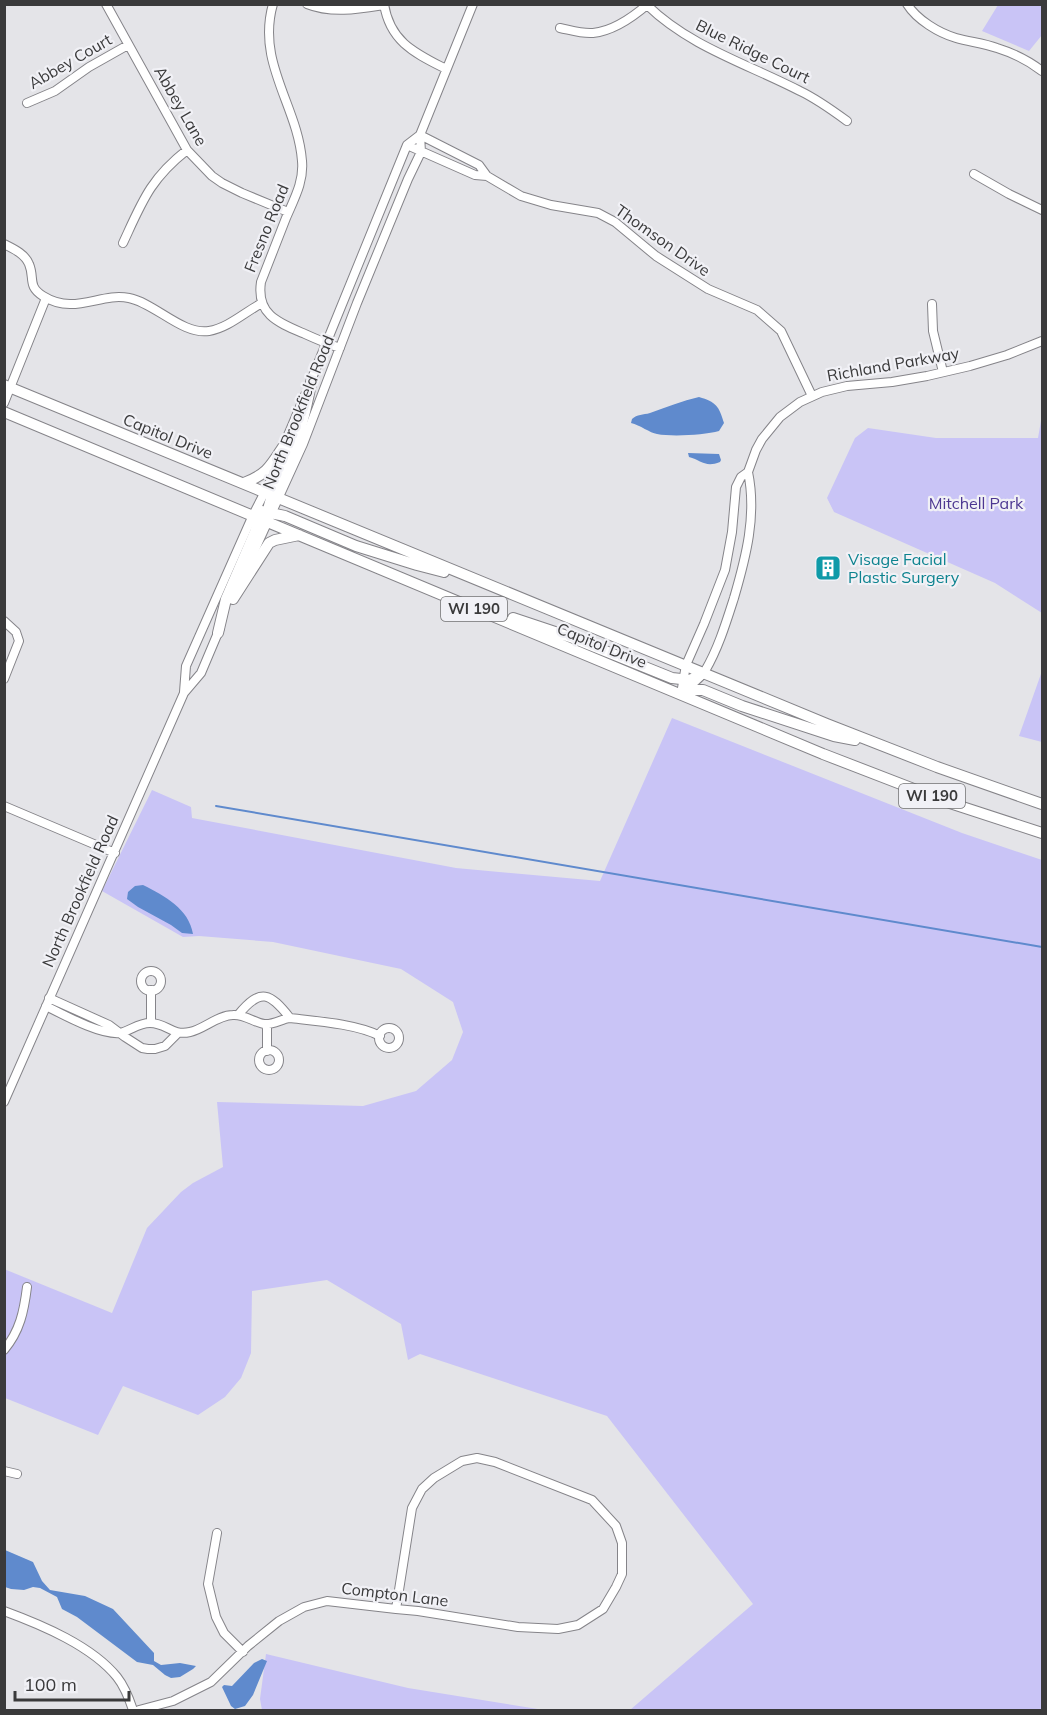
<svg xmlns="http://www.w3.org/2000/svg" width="1047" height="1715" font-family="Mulish,sans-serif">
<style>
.green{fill:#c9c4f6}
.water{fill:#5f8acd}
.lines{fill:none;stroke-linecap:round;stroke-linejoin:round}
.stream{stroke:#5f8acd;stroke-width:2}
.minor-casing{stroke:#858489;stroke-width:10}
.major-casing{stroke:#858489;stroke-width:12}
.minor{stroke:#fff;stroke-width:8}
.major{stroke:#fff;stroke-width:10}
.labels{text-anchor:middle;stroke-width:4.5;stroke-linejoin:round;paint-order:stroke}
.shield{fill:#f1f1f6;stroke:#717173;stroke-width:1.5}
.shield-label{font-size:15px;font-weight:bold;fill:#3a3a3b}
.street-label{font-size:16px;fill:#3a3a3b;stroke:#f1f1f6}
.park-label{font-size:16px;fill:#4c3791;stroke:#f1f1f6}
.culture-label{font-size:16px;fill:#0d838f;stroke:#f1f1f6;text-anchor:start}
</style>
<rect width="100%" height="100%" fill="#e4e4e8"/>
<path class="green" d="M998,5H1042V35L1029,51L982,31Z
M1042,415V613L995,583L834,512L827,498L855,438L868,428L936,438H1038Z
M1042,671V742L1019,736Z
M672,718L962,833L1042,860V1710H630L753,1604L607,1416L420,1354L408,1360L401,1324L327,1280L252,1291L251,1353L241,1378L225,1397L198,1415L123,1386L98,1435L5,1398L4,1269L112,1313L147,1228L181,1192L193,1183L223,1167L217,1102L363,1106L416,1091L452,1060L463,1032L453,1002L401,969L273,942L199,936L183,937L102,891L152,790L191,807L192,818L456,868L600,881Z
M266,1654L408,1688L544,1710H262L260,1699Z"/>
<path class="water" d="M699,397C716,402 719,406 724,423L719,431C705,435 672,437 657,434C650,433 640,425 631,423L632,419C637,414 643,415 650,413C667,407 682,401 699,397Z
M688,453L719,454L721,460L720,462C705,468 701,460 689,457Z
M143,885C165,896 189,909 193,934L182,933L171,925L138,907L127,899L128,892L135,886Z
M5,1550L33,1562L42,1581L50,1590L85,1596L113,1609L154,1653V1661L161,1665L180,1663L196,1666L193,1669L180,1677L171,1678L165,1675L153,1665L137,1662L77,1617L62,1609L57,1597L40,1588L33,1587L24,1590L11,1589L5,1587Z
M262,1659L267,1661L253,1695L245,1706L235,1709L231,1706L222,1687L224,1685L232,1686L254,1663Z"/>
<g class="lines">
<path class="stream" d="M216,806L1042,947"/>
<defs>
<path id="minor" d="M106,4L187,150L212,176L222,183L242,193L288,212
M273,4C256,63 298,106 302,161C304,182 294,199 286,218C278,239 269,261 261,282C256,315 279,323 305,334C316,339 328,344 340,348
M307,4C332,14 359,9 384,5
M384,4C390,42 415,53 446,69
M907,4C917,20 939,33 956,38C970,42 983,43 997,48C1013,53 1029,61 1042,71
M647,5C690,47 748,64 800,91C817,99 832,110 847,121
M560,28C570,30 582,34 593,33C613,31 633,17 648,4
M27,103L55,91L89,67L128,45
M420,135L479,165L487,176L521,196L551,205L598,213L615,222L656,256L708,289L757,310L781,331L812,396
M407,145L475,175L487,176
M974,174L1009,194L1042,210
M123,243C142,202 150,179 187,150
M4,244C14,249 25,254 29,264C35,278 27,286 43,296C75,316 100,292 129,298C155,303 182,335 209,331C228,328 245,312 262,303
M932,304L933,331L943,372
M310,383L407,145L420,135
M4,403L46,298
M242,578L303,444L357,303L408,179L421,152L420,135L473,4
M4,621L16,632L19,641L4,679
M184,692L186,666L253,515L271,480L283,447L305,395
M682,693C689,686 700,679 705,671C718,649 726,623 734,598C746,557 757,515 748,472
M681,694L686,665L704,624L725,570L732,532L736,487L741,477L748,472L756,450L762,439L780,417L800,402L822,392L847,386L892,382L927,376L970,366L1007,355L1042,341
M4,806L115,853
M141 981a10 10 0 1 1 20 0a10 10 0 1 1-20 0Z
M49,998L109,1025L125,1037L142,1048L148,1049H155L165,1046L177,1034
M46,1006C64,1015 100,1035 120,1033C130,1031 138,1023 150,1023C167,1023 171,1036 190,1032C204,1029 218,1015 233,1015C244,1014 253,1022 264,1024C274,1025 281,1019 290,1018C316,1021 357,1024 380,1036
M238,1015C261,987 270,993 290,1018
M151,1023V990
M379 1038a10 10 0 1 1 20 0a10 10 0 1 1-20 0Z
M259 1060a10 10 0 1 1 20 0a10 10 0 1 1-20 0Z
M267,1051V1024
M4,1102L184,693L201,673L220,628
M4,1350C20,1331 24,1311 27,1287
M4,1471L17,1474
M217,1533L208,1584L216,1617L224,1633L243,1652
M4,1611C42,1625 92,1646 117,1677C125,1687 129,1698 133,1710
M139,1710L173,1701L211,1682L248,1646L279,1621L304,1607L327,1601L396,1609L418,1611L518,1627L558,1629L578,1625L603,1609L616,1587L622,1574V1543L616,1526L592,1500L495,1462L477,1458L462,1461L434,1478L422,1489L412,1508L396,1609"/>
<path id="major" d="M4,385L827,724L937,767L1042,804
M4,412L823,754L950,803L1042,833
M244,483C267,474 270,467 283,447
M253,515L261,511L285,516L356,546L417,565L444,572
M267,517C268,497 289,458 297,438C305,418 308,398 312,378
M233,599L269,543L275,540L299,535
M513,618L573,638L672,678L690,680L704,673
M218,633L226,599L255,532L261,512
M681,694L693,690H703L742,706L834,736L855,740"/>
</defs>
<use href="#minor" class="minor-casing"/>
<use href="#major" class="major-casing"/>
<use href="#minor" class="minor"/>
<use href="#major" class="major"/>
</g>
<defs>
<symbol id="building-square" viewBox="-11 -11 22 22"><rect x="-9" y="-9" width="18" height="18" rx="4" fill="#0f9aa8" stroke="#f1f1f6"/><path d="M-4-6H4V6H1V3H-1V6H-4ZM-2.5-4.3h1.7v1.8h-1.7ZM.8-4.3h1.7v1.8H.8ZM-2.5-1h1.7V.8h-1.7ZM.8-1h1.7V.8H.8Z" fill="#fff"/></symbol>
</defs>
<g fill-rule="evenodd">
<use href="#building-square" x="813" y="553" width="30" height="30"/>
</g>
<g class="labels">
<g class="shield">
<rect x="441" y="597" width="66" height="24" rx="4.5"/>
<rect x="899" y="784" width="66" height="24" rx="4.5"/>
</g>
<g class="shield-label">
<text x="474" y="614">WI 190</text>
<text x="932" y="801">WI 190</text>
</g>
<g class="street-label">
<text transform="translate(753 51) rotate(26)" y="6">Blue Ridge Court</text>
<text transform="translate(70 61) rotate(-30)" y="6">Abbey Court</text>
<text transform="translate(181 106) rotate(60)" y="6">Abbey Lane</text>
<text transform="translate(266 228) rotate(-68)" y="6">Fresno Road</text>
<text transform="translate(663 240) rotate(35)" y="6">Thomson Drive</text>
<text transform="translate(893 364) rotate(-10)" y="6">Richland Parkway</text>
<text transform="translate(298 412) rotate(-68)" y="6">North Brookfield Road</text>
<text transform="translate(168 436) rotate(22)" y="6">Capitol Drive</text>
<text transform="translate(602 645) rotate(22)" y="6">Capitol Drive</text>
<text transform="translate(80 891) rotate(-66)" y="6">North Brookfield Road</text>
<text transform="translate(395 1594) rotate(7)" y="6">Compton Lane</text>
</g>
<g class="park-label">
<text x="976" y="509">Mitchell Park</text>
</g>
<g class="culture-label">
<text x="848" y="565">Visage Facial<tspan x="848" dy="18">Plastic Surgery</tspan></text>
</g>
</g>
<rect width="1047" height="1715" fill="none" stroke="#3a3a3b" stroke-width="12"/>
<path d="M15 1691v9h114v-9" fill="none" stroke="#3a3a3b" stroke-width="3"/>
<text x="24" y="1691" font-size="18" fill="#3a3a3b" stroke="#f1f1f6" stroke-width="4.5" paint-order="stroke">100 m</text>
</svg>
